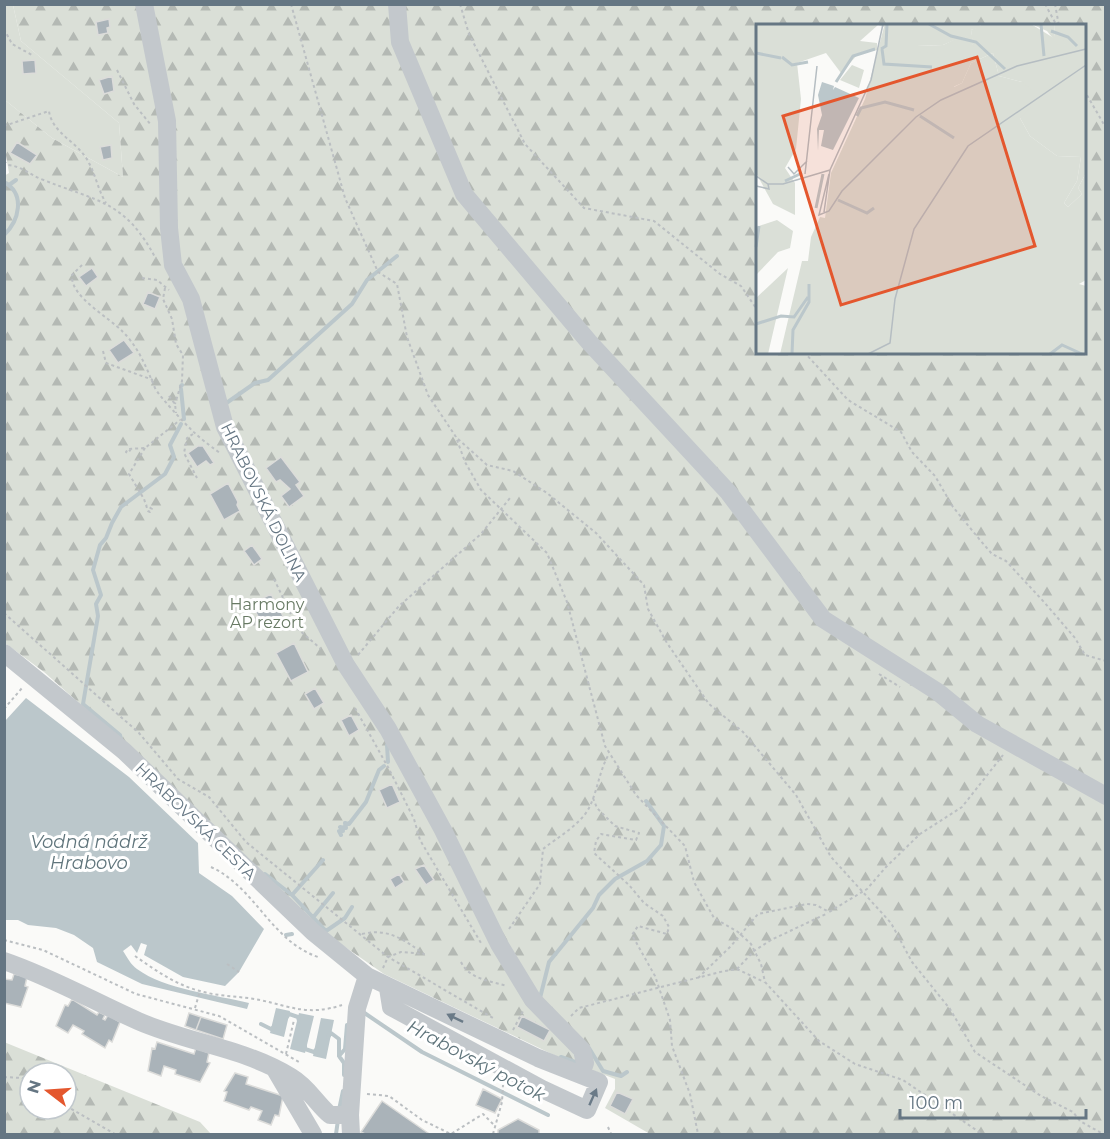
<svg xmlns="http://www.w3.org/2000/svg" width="1110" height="1139" font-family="Montserrat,sans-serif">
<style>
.green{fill:#dadfd7}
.forest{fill:url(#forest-firs);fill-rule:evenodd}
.water{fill:#bbc7cb}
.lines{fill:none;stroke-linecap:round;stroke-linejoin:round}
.stream{stroke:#bbc7cb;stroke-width:4}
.building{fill:#aab3b9;stroke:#dcdcda;stroke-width:1.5}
.path{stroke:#bbbfc2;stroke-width:2;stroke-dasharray:3 3;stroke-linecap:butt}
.minor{stroke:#c3c8cc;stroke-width:18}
.oneway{fill:#6a7a87}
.labels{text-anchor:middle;stroke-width:6;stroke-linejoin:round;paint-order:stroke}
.street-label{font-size:16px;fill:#657683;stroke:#fff}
.park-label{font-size:16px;fill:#687a64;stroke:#fff}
.water-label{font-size:18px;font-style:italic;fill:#60757c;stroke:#fff}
.inset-river{fill:none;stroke:#bbc7cb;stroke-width:3}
.inset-road{fill:none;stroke:#b5bdc2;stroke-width:1.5}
.view{fill:#e4572e;fill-opacity:0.15;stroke:#e4572e;stroke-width:3}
.inset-edge{fill:none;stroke:#657683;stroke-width:3}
</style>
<defs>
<pattern id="forest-firs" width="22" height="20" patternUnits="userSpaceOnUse" patternTransform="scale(1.5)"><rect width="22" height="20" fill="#dadfd7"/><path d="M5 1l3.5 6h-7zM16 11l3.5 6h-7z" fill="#b4b9b4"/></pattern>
</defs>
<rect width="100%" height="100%" fill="#fafaf8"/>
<path class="green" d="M4,5H13L21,41L119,123L123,177L52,138L5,100Z"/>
<path class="forest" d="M13,5H1105V1134H650L605,1108L615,1089V1079L556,1056L384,974L315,926L141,758L44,672L5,643L4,176L9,173L5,150V100L52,138L123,177L119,123L21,41ZM758,26H1084V352H758Z
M4,1042L200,1122L211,1134H5ZM30,1073H66V1109H30Z"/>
<path class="water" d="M26,698L129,777L198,843L199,873L232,896L264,929L239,972L225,986L183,977L144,955L147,945L141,943L137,953L131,945L123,951C127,957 131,965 137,969C164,989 216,995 249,1003L247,1009L142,984L97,962L93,948L74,935L56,928L28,925L18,920H5V721Z
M276,1008L290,1011L284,1037L270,1033Z
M299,1013L314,1016L305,1053L290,1049Z
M321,1018L334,1020L326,1059L313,1056Z"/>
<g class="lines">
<path class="stream" d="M4,182C26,194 19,221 4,235
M9,185L16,180
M181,386L182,385
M181,389L184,419
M225,404L255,383L268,380L352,304L367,280L397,256
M121,739L120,735L83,704L98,616L96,604L101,595L93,570L100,545L106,538L112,523L121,507L165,474L174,457L170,445L181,424
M387,745L388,762
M341,835L339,831H343L340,827L346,828L345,823L349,824L366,802L379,770L384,766
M265,874L292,895L326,931L345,918L352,907
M292,895L323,860
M311,920L333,893
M286,935L292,934
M540,998L549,962L593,908L599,895L615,879L647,861L661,845L664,826L646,801
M363,1012L422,1052L548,1115
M287,1017L289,1014L298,1017L299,1021
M261,1024L271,1029L274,1027
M328,1037L331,1033L339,1039V1056L345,1049L347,1025
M305,1046V1049L314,1052L317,1049
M589,1048L603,1071L621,1076L627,1072
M339,1056L344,1063V1075
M561,1057L578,1063
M339,1110L343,1091
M336,1134L338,1120"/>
</g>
<path class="building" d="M109,19L110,27L107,28L108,33L98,35L96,22Z
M35,60L36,73L23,74L22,61Z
M112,76L114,91L104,94L99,80Z
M17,142L37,155L30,164L10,153Z
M111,145L112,158L103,160L100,147Z
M92,268L98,277L86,286L79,277Z
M148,292L160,297L155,309L143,304Z
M124,340L134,353L118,363L109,350Z
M198,446H203L214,463L210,465L206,461L197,467L188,453Z
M281,457L300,482L296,485L304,496L289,507L281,496L290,489L280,480L276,482L266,468Z
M228,483L238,502L237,505L240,511L224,520L210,494Z
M252,545L262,559L254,565L244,551Z
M271,594L283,616L264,627L251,604Z
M294,643L308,672L291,681L276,653Z
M315,688L324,703L314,709L305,694Z
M351,715L359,730L349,736L341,720Z
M392,784L400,802L387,808L379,790Z
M424,865L434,880L426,885L415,869Z
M399,874L404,882L395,888L390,879Z
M14,974L27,977L25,986L28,987L21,1007L4,1003V979L12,980Z
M72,999L97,1015L99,1012L105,1015L103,1019L105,1020L108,1015L120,1022L112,1042L109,1040L105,1048L82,1034L84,1031L73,1025L68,1033L56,1026L65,1005L68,1006Z
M189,1013L201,1017L196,1030L185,1026Z
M522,1016L550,1030L544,1041L517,1027Z
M201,1017L227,1025L223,1039L196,1030Z
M157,1042L194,1054L196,1048L209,1053L207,1062L210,1063L200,1082L175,1074L176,1070L164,1066L161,1076L148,1071L152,1048L155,1049Z
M235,1073L248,1077L246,1084L283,1096L279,1116L275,1115L271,1125L258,1120L262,1111L251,1107L249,1110L224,1101L227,1092L224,1091Z
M483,1089L502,1099L495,1113L476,1105Z
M617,1092L633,1099L625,1114L610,1106Z
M382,1101L428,1133L427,1134H365L361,1132Z
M518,1119L539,1130V1134H498V1130Z"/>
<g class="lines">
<path class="path" d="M291,4L345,198L378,272L397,284L407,337L428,395L456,437L465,462L481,490L547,553L567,602L605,746L636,795L685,846L694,882L714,918L738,932L751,944L761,964L765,982L819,1041L855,1064L903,1080L982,1134
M460,4L469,34L525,144L584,208L654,221L720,274L741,286L758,311
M1045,4L1057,26
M1055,4L1059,26
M4,29L12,44L32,55
M117,70L134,104L151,125
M1084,90L1106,128
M4,126L49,111C52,134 79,142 89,163C96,176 98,190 106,203
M4,161L8,165C21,166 29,174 41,179C98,202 125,200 156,259
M82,265L72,275C70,297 109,317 123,332C139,348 146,367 155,388C159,395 164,400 169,406C189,428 196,436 220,453
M142,278L157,280L169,290
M165,288L163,299L172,319L176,344L183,355L182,381L175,404
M103,351L106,363L153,380
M804,352L848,400L901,432L912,452L935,476L953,507L980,540L992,554L1006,561L1044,602L1075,638L1085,655L1106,661
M169,396L175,404L176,413
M193,434L187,438L184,453L197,478
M458,439L487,465L513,471L547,493L596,533L644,585L648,609L667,643L709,704L743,732L796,795L831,857L891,923L912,962L950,1009L975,1052L1041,1096L1073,1112L1080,1121L1103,1134
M145,448L129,474L144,499L148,511L150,512L152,509L146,505
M131,449L128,453L126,452L128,449L145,448L180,420
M274,579L298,629L321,649
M4,613L139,733L178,779L209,797L246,842L388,957L493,1018
M358,655L399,606L481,534L510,498
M879,674L900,687
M355,708L389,769L414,819L420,840L481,943
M4,709L22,688
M593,798L597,808L615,826L639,833L636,840L601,834L596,841L594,853L629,885L644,903L663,916L669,927L667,934L638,926L632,935L655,976L670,1020L672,1046L690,1094L698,1134
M211,867C255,887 271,941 318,957
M509,929L540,884L543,849C558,837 580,825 589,808C598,790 599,771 609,754
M362,934C388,928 403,939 424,954L401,952L388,957L383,968
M4,940L43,950L136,994L219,1016L299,1062
M135,956C155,970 176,985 200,991C220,997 241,996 260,1000C292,1007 308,1016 342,1005
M461,962C469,979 490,981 507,986
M227,964L239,972
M737,969L754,951L771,940L828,913
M698,978L731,946L758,914L807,904L816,905L829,912L867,889L886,867L920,834L962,807L1003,755
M195,1008L200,991
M571,1016L579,1008L720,972L737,969L764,982
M513,1030L523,1011
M286,1054L294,1020
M4,1077L22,1078L30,1084
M367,1094L389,1096L422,1120L451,1134L483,1114L495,1126
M66,1106L115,1134
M608,1127L611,1134
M493,1134L502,1102L503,1085"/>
<path class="minor" d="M144,4L167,121L169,228L173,265L191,299L225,427L346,665L388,729L443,830L499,944L533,1000L582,1050L585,1063L581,1075
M397,4L400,42L464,194L589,342L729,493L823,619L938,692L977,724L1106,796
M4,653L124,751L313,932L367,976L538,1058L599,1082L587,1110L542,1089L391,1007L388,988
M4,961C51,977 93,1001 138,1021C188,1043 244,1048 291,1077C308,1087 316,1103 330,1115H350
M276,1071L313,1134
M351,1134L350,1115L357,1008L367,976"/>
</g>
<defs><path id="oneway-solid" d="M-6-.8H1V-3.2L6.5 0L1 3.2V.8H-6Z" transform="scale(1.5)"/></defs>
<g class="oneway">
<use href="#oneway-solid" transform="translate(455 1018) rotate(-154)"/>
<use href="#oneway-solid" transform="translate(593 1097) rotate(-66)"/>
</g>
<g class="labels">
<g class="street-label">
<text transform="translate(264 502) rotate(64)" y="6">HRABOVSKÁ DOLINA</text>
<text transform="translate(196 821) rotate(44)" y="6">HRABOVSKÁ CESTA</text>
</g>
<g class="park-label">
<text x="267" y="610">Harmony<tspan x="267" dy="18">AP rezort</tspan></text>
</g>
<g class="water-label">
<text x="89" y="848">Vodná nádrž<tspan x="89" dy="21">Hrabovo</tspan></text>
<text transform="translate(476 1061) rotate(28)" y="6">Hrabovský potok</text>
</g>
</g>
<g transform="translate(756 24)">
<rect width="330" height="330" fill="#fafaf8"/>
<path d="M222,0H275L309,21L299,13L298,0H330V149L322,164L326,170L312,183L308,179L321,157L325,133L301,132L274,112L264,94L266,58L243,52L237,29L215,39L206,59L197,63L204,37L192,43L161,29V22L187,21L210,10L217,21L215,6L225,2ZM96,41L108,46L103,64L84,56Z" fill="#dadfd7"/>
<path d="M0,0H222L226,3L215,6L218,23L210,11L187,21L161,22V28L177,29L192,43L205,36L198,63L206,59L215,39L237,29L243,52L266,58L276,66V82L264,94L274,112L301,132L325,133L321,157L308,179L312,183L326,170L322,164L330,149V256L323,260L330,262V330H24L46,237H52L55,213L64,193L69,194L75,149L109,75L128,3L122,1L104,17L121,19V26L103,29L85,49L70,29L41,39L45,75L40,125L29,144L39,159V191L17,180L0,149ZM275,0H298L299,13H307L309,21L320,16L323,22L307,27L291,7ZM21,196L37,207L34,224L22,228L0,251V203ZM32,244L12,330H0V274Z" fill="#dadfd7"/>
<path d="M66,58L78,62L77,66L79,63L103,74L77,126L65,122L68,106H63L62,127L61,105L66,91L62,71Z" fill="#bbc7cb"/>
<path class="inset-river" d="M173,0L195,12L220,18L249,45M285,0L288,32M295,7L312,13L321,22M125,25L130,22L131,0M126,25L128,40L176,43M0,29L25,34M26,33L36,41L52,38M80,58L97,32L119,25M101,92L105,84L129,78L158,86M164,92L198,114M29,157L46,149M82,176L111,189L118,184M60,184L67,150M0,223L3,202M0,300L25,292L38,293L52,273M36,330L37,306L53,278V260M294,330L306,321L326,330"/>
<path class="inset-road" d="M32,143L38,150L51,137M49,150L61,42M73,150L63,191L73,187L86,167L160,93L185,76L261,42L330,25M0,152L12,160H27L74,146M0,162L13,165L12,160M68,188L74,146L115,56L127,0M112,330L134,319L139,275L158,205L212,122L330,41"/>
<path class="view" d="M221,33L279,222L85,281L27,92Z"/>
<rect width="330" height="330" class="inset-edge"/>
</g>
<rect width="1110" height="1139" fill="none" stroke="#657683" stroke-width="12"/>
<g transform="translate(48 1091) rotate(287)"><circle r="28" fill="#ffffff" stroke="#c1c8cd" stroke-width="1.5"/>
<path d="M0-4.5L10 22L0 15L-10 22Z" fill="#e4572e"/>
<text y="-9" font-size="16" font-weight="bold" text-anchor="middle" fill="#657683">N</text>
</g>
<path d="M900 1109v9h186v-9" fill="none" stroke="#657683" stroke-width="3"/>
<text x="909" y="1109" font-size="18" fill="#657683" stroke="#ffffff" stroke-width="4.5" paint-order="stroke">100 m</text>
</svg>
